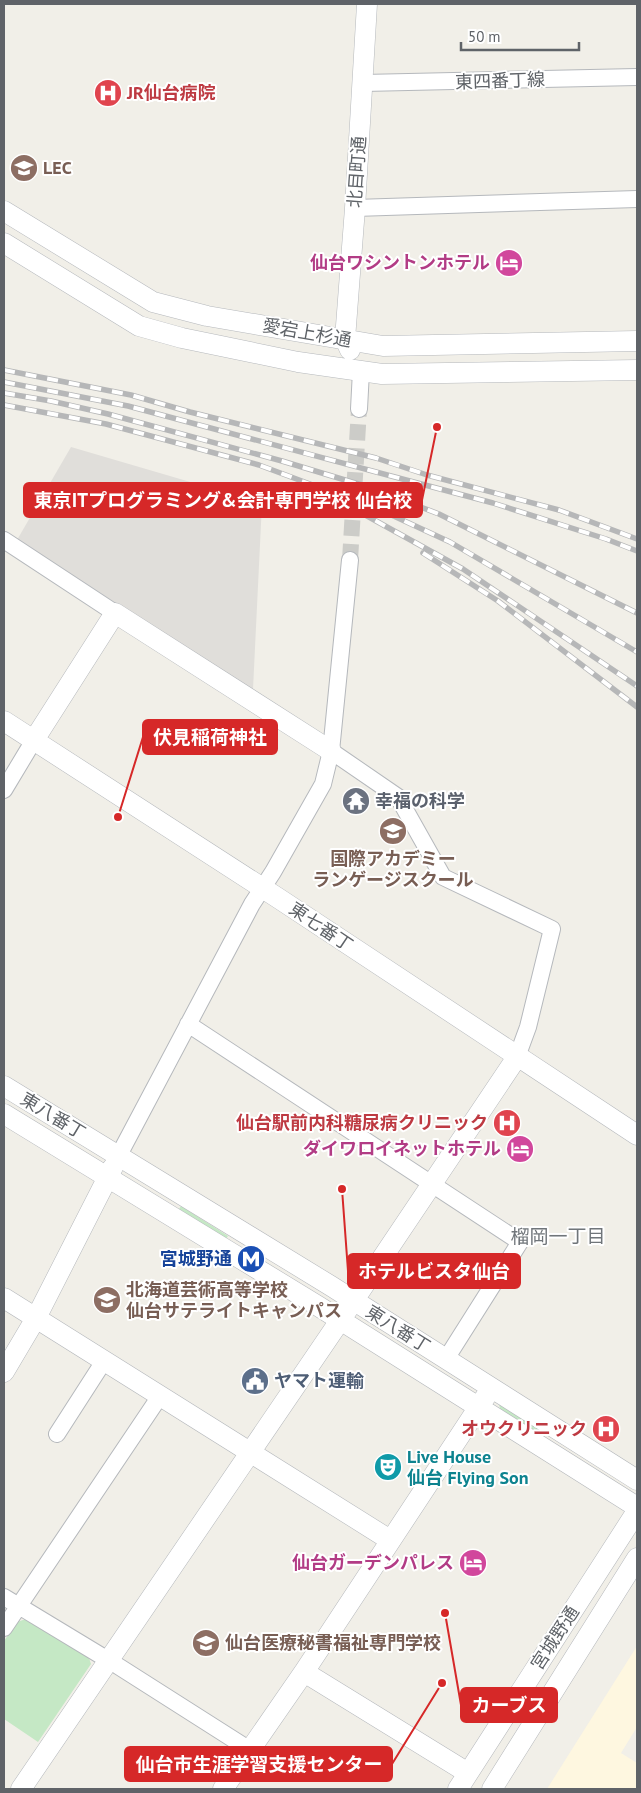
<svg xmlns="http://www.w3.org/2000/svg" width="641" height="1793" font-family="'PT Sans','Noto Sans JP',sans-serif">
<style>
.commercial{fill:#fef7e0}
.industrial{fill:#e0deda}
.green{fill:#c5e8c5}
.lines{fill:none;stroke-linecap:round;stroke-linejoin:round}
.minor-tunnel{stroke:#ccccc8;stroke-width:16;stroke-dasharray:16 8;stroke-linecap:butt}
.minor-casing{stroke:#b5b8bc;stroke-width:18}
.tertiary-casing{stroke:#b5b8bc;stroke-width:21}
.minor{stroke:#fff;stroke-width:16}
.tertiary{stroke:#fff;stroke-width:20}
.rail-casing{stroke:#b6b7b8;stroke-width:5.5}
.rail{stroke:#fff;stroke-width:4;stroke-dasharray:11;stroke-linecap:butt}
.labels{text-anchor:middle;stroke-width:4;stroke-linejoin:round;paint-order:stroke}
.street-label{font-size:18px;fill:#5f6368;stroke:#fff}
.health-label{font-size:18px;font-weight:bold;fill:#be3a42;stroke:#fff;text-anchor:end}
.education-label{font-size:18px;font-weight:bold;fill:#785e54;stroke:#fff;text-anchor:start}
.hotel-label{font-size:18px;font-weight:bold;fill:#b23c85;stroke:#fff;text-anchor:end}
.worship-label{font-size:18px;font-weight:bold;fill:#5b616d;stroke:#fff;text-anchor:start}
.transit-label{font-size:18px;font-weight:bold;fill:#164399;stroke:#fff;text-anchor:end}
.service-label{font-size:18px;font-weight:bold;fill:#4e5e75;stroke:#fff;text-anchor:start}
.culture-label{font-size:18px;font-weight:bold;fill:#0d838f;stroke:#fff;text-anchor:start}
.neighbourhood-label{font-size:19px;fill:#70757a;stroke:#fff}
.leader{fill:none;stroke:#d62828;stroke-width:2}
.callout-dot{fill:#d62828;stroke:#fff;stroke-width:2}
.callout{fill:#d62828;stroke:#d62828;stroke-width:2}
.callout-label{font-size:19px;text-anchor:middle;font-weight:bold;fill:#fff}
</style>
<rect width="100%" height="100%" fill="#f1efe8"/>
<path class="commercial" d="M637,1646V1727L621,1753L637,1763V1789H547Z"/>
<path class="industrial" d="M71,447L262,503L253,689H251L17,540Z"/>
<path class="green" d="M181,1206L228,1236L226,1239L179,1209Z
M499,1404L522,1417L540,1431L539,1433L500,1409Z
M26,1619L88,1655L91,1664L38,1742L4,1719V1641L17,1622Z"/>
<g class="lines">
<path class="minor-tunnel" d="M350,560L359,409"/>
<defs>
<path id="minor" d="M363,83L637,77
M355,208L637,199
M359,409L361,371
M4,540L115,613
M331,751L398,797L443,877L552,929L528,1027L517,1057
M4,790L34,740
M188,1024L520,1242L446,1359
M119,1155L252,904L273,872L323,784L331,751L350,560
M57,1434L104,1361
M4,1597L118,1666L250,1750
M4,1628L160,1396"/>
<path id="tertiary" d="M4,211L153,302L207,316L383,346L637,341
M4,243L139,326L182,338L298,362L382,374L637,370
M350,350L345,339L355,208L367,4
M4,721L278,898L637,1135
M34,740L115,613L331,751
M4,1086L331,1286L637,1480
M4,1114L318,1306L637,1507
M4,1298L390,1540
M4,1372L36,1318L113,1167
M304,1672L468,1773
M21,1789L354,1300L517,1057
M223,1789L304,1672L486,1396
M458,1789L637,1511
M492,1789L637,1558"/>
</defs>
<use href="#minor" class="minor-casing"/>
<use href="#tertiary" class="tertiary-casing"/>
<use href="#minor" class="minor"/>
<use href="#tertiary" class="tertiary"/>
<defs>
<path id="rail" d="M4,370L131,395L190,412L376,458L427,475L559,510L637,539
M4,382L128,406L425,485L493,503L606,539L637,551
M4,393L51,401L108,414L282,461L365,486L439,514L637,613
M4,405L106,424L259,465L385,512L450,542L637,652
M336,501L358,511L463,569L637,686
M423,553L498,601L637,707"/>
</defs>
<use href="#rail" class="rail-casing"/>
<use href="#rail" class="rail"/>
</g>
<defs>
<symbol id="hospital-disc" viewBox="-11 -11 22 22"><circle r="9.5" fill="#e0444e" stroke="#fff"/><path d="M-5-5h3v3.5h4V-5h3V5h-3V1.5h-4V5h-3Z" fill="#fff"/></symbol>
<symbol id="school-disc" viewBox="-11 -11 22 22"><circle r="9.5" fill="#8d6e63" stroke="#fff"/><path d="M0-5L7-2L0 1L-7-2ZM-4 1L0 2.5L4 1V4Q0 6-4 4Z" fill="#fff"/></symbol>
<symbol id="hotel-disc" viewBox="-11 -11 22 22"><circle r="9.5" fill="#d1479c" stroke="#fff"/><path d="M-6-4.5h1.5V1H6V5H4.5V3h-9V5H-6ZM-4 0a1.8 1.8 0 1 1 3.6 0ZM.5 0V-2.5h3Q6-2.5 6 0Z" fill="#fff"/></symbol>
<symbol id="temple-disc" viewBox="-11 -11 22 22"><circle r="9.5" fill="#6b7280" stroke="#fff"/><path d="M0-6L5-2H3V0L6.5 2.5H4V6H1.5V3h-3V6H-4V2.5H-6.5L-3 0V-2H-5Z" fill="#fff"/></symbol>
<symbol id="metro-disc" viewBox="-11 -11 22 22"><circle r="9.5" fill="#1a4fb4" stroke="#fff"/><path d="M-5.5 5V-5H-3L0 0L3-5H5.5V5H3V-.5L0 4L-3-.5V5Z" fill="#fff"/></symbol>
<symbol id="civic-disc" viewBox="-11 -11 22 22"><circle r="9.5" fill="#5c6f8a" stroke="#fff"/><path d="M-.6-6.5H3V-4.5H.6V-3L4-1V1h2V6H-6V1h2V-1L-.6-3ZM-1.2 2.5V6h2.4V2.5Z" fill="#fff"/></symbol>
<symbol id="theatre-disc" viewBox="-11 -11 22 22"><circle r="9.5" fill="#0f9aa8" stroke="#fff"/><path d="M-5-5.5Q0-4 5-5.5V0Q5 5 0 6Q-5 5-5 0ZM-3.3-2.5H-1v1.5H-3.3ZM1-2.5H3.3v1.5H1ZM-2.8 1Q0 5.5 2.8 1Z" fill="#fff"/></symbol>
<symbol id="university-disc" viewBox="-11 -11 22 22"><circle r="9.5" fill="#8d6e63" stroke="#fff"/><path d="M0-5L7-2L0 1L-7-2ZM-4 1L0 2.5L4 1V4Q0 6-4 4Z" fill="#fff"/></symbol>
</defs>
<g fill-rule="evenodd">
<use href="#hospital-disc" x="92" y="77" width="32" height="32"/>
<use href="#school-disc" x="8" y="152" width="32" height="32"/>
<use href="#hotel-disc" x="493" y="247" width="32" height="32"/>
<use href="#temple-disc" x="340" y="785" width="32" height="32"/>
<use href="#school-disc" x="377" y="815" width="32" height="32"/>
<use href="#hospital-disc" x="491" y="1107" width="32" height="32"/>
<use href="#hotel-disc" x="504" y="1133" width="32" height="32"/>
<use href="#metro-disc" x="235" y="1243" width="32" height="32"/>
<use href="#school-disc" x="91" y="1284" width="32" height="32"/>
<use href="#civic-disc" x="239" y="1365" width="32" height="32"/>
<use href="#hospital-disc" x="590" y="1413" width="32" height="32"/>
<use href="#theatre-disc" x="372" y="1451" width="32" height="32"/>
<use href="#hotel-disc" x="457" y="1547" width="32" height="32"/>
<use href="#university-disc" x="190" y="1627" width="32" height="32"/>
</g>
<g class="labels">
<g class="street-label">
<text transform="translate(500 81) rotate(-2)" y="6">東四番丁線</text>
<text transform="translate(357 172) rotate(-86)" y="6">北目町通</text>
<text transform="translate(307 333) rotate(10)" y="6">愛宕上杉通</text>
<text transform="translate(321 927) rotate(34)" y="6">東七番丁</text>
<text transform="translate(53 1116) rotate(31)" y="6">東八番丁</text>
<text transform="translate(398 1329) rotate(32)" y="6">東八番丁</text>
<text transform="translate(555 1638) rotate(-57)" y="6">宮城野通</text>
</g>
<g class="health-label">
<text x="127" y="99" text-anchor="start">JR仙台病院</text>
<text x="488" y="1129">仙台駅前内科糖尿病クリニック</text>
<text x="587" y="1435">オウクリニック</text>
</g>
<g class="education-label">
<text x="43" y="174">LEC</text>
<text x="393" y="865" text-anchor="middle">国際アカデミー<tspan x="393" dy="21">ランゲージスクール</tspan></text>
<text x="126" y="1296">北海道芸術高等学校<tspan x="126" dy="21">仙台サテライトキャンパス</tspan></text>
<text x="225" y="1649">仙台医療秘書福祉専門学校</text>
</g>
<g class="hotel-label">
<text x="490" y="269">仙台ワシントンホテル</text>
<text x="501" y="1155">ダイワロイネットホテル</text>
<text x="454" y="1569">仙台ガーデンパレス</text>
</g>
<g class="worship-label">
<text x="375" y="807">幸福の科学</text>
</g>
<g class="transit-label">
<text x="232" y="1265">宮城野通</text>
</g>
<g class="service-label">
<text x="274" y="1387">ヤマト運輸</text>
</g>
<g class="culture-label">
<text x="407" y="1463">Live House<tspan x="407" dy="21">仙台 Flying Son</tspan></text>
</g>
<g class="neighbourhood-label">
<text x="558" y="1243">榴岡一丁目</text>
</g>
</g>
<path class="leader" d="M437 427L422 500M118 817L143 737M342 1189L348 1271M445 1613L461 1705M442 1683L392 1764"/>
<g class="callout-dot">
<circle cx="437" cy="427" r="5"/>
<circle cx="118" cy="817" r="5"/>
<circle cx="342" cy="1189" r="5"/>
<circle cx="445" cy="1613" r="5"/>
<circle cx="442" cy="1683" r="5"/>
</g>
<g class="callout">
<rect x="24" y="483" width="398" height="34" rx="5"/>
<rect x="143" y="720" width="134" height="34" rx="5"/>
<rect x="348" y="1254" width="172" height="34" rx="5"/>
<rect x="461" y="1688" width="96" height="34" rx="5"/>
<rect x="125" y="1747" width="267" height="34" rx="5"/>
</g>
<g class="callout-label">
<text x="223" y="507">東京ITプログラミング&amp;会計専門学校 仙台校</text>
<text x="210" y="744">伏見稲荷神社</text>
<text x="434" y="1278">ホテルビスタ仙台</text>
<text x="509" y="1712">カーブス</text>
<text x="259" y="1771">仙台市生涯学習支援センター</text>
</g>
<rect width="641" height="1793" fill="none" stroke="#5f6368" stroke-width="10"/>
<path d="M461 42v8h118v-8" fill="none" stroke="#5f6368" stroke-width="2.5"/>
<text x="468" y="42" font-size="15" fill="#5f6368" stroke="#ffffff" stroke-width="4" paint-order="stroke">50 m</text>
</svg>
